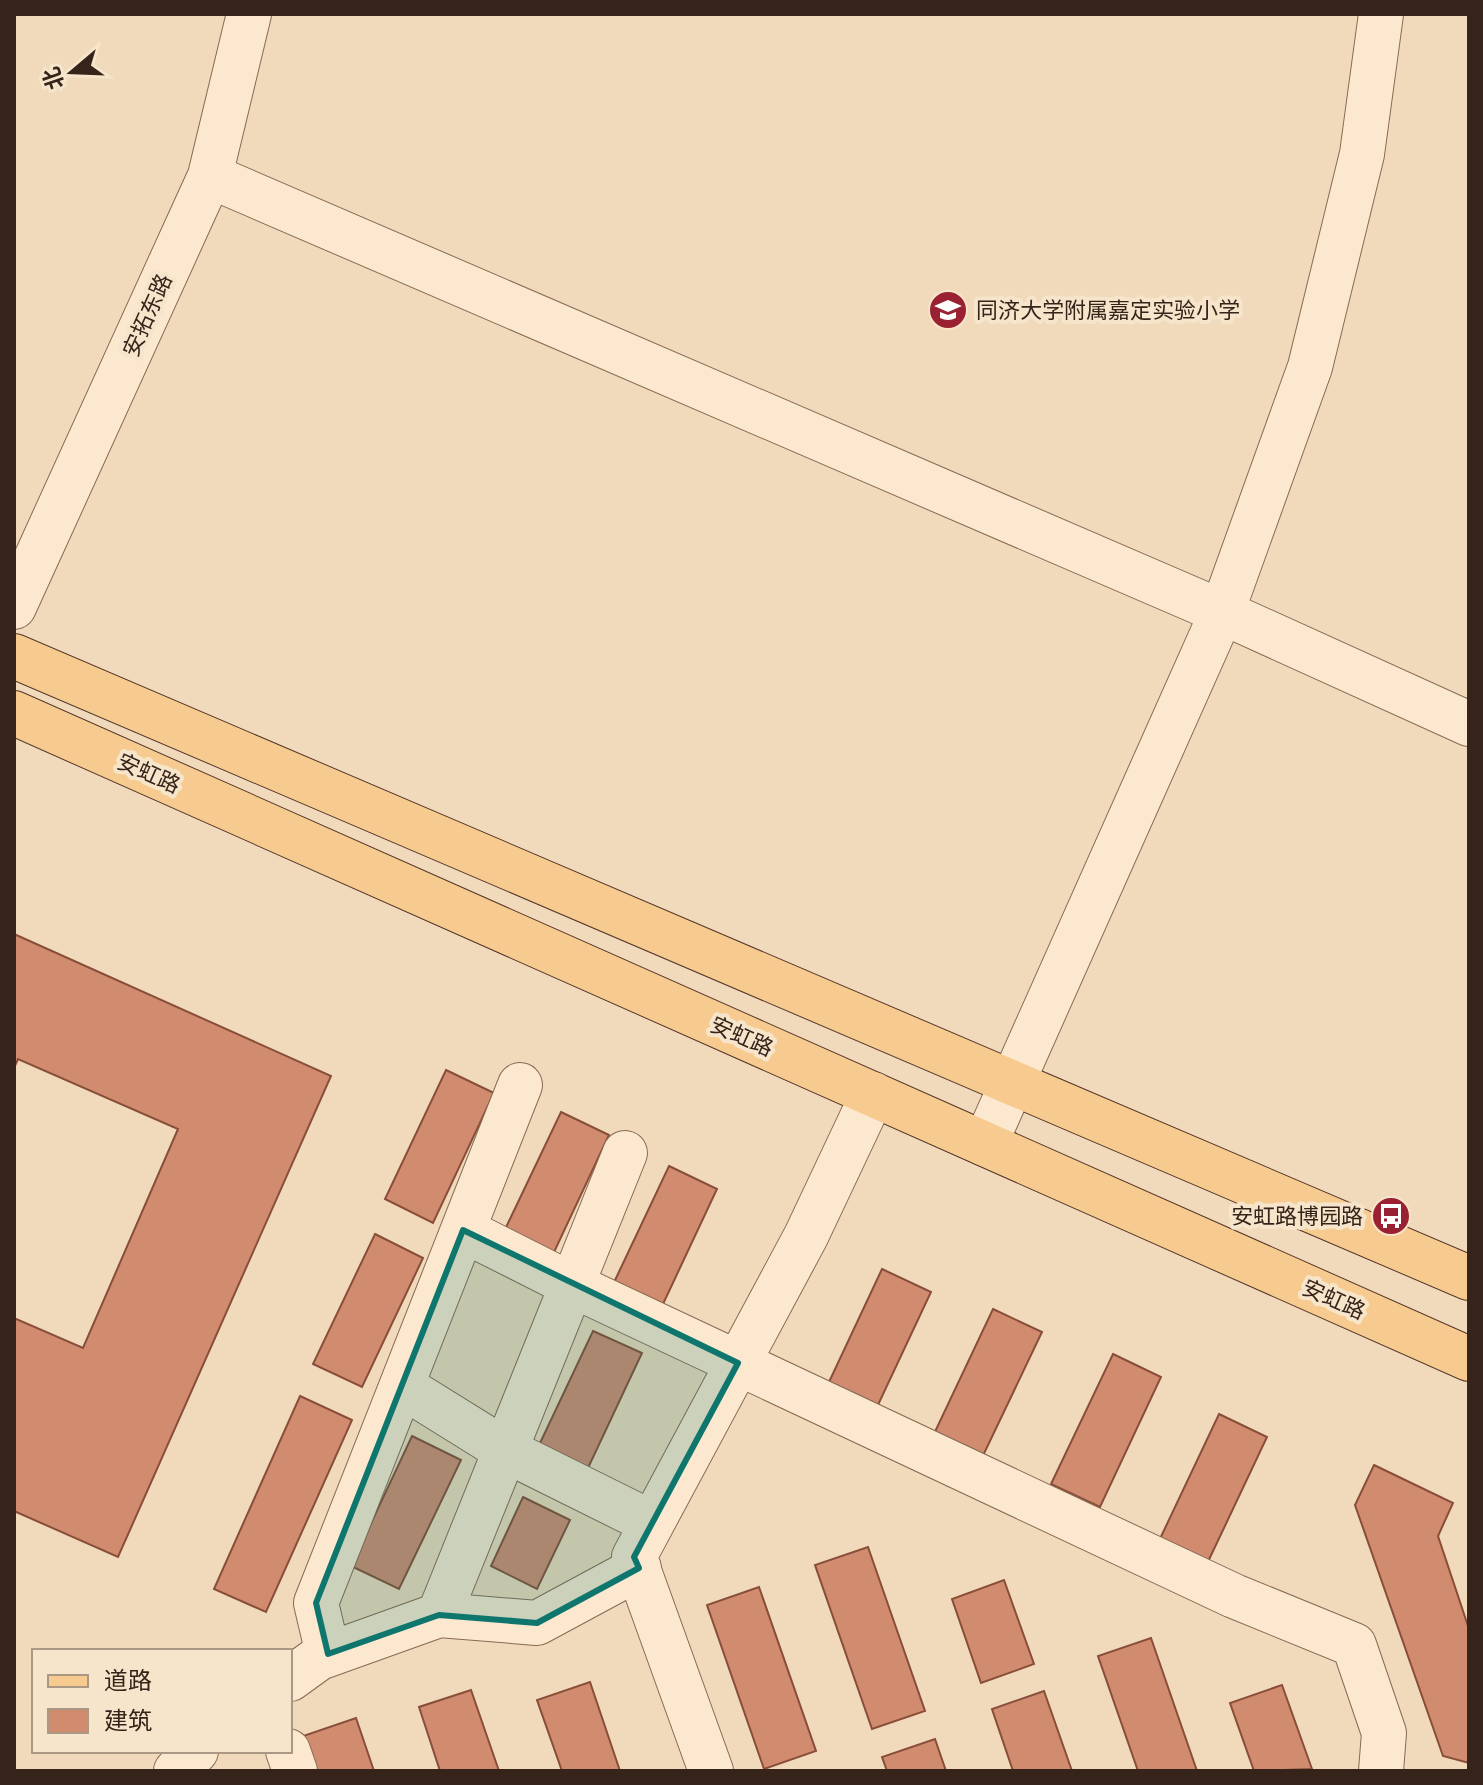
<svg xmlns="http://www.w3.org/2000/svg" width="1483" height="1785" font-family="'Roboto Serif','Noto Sans SC',serif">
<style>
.building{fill:#d18b6f;stroke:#884e39;stroke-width:2}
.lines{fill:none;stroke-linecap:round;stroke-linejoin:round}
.minor-casing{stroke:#886954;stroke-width:46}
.major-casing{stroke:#553829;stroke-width:46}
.minor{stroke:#fbe8cf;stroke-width:44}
.major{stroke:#f7ca8f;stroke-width:44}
.marked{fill:#0f766e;fill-opacity:0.2;stroke:#0f766e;stroke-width:6;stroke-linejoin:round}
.labels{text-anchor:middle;stroke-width:8;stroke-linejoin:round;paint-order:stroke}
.poi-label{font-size:22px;fill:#36241a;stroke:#f7e5cb;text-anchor:start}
.street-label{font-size:22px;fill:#36241a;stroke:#f7e5cb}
</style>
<rect width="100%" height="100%" fill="#f0dabb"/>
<path class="building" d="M14,934L331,1076L118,1557L14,1511V1318L83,1348L178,1129L18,1059L14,1068Z
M446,1070L494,1093L433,1223L385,1199Z
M561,1112L609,1135L548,1265L499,1242Z
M669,1166L717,1189L656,1319L608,1295Z
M375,1234L423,1258L362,1387L313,1364Z
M882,1269L931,1292L870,1422L821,1399Z
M993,1309L1042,1332L980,1462L932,1438Z
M593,1331L642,1353L581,1483L532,1460Z
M1113,1354L1161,1377L1100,1507L1051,1484Z
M300,1396L352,1420L266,1612L214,1589Z
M1219,1414L1267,1437L1206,1566L1158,1543Z
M412,1436L461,1460L399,1589L351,1566Z
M1374,1465L1453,1503L1438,1536L1469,1629V1763L1443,1756L1355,1505Z
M523,1497L570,1520L537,1589L491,1566Z
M868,1547L925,1711L872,1729L815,1565Z
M1004,1580L1034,1664L981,1683L952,1599Z
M759,1587L816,1751L764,1769L707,1605Z
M1151,1638L1197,1771H1138L1098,1656Z
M590,1682L620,1771H562L537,1700Z
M1282,1685L1312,1769L1254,1771L1230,1703Z
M471,1690L499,1771H440L419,1707Z
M1044,1691L1072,1771H1013L992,1709Z
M356,1718L374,1771H316L303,1736Z
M935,1739L946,1771H887L882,1757Z"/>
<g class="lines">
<defs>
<path id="minor" d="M210,176L1222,612L1469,724
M14,607L210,176L249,14
M985,1144L1222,612L1310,367L1362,154L1381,14
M463,1230L572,1285L1234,1596L1354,1645L1384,1733L1381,1771
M402,1386L505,1450L652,1523
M439,1615L625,1153
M328,1654L316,1603L520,1085
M290,1679L319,1658L439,1615L537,1623L639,1568
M288,1751L295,1771
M176,1771L196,1751
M711,1771L634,1557L806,1236L873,1094"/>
<path id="major" d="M14,656L1469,1278
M14,713L1469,1359"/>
</defs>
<use href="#minor" class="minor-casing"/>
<use href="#major" class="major-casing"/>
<use href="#minor" class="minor"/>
<use href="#major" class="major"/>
</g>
<path class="marked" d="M463,1230L738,1363L634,1557L639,1568L537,1623L439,1615L328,1654L316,1603Z"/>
<defs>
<symbol id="school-disc" viewBox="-11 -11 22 22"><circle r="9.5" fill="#9a2131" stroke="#f7e5cb"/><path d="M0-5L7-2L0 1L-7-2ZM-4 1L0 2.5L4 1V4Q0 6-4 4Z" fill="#fff"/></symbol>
<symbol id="bus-disc" viewBox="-11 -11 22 22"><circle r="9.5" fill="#9a2131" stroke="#f7e5cb"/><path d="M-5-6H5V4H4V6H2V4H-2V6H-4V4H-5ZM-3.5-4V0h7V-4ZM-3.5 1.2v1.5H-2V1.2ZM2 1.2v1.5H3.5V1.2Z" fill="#fff"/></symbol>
</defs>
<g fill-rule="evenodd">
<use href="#school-disc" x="926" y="288" width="44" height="44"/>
<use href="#bus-disc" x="1369" y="1194" width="44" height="44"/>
</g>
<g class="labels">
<g class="poi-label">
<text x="976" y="318">同济大学附属嘉定实验小学</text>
<text x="1363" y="1224" text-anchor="end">安虹路博园路</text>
</g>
<g class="street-label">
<text transform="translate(147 315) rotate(-66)" y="8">安拓东路</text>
<text transform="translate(149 773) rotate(24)" y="8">安虹路</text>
<text transform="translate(742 1036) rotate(24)" y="8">安虹路</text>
<text transform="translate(1334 1299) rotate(24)" y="8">安虹路</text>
</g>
</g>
<rect width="1483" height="1785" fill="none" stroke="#36241a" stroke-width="32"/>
<rect x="32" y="1649" width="260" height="104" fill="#f7e5cb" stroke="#aa9884" stroke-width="2"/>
<rect x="48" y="1675" width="40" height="12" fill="#f7ca8f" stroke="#aa9884" stroke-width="2"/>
<text x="104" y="1689" font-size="24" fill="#36241a">道路</text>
<rect x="48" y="1709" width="40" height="24" fill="#d18b6f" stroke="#aa9884" stroke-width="2"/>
<text x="104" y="1729" font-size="24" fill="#36241a">建筑</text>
<g transform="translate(72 72) rotate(251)" stroke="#f7e5cb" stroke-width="6" paint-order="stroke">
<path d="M0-6L14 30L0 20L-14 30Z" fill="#36241a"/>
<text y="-12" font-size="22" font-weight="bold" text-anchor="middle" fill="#36241a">北</text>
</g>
</svg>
